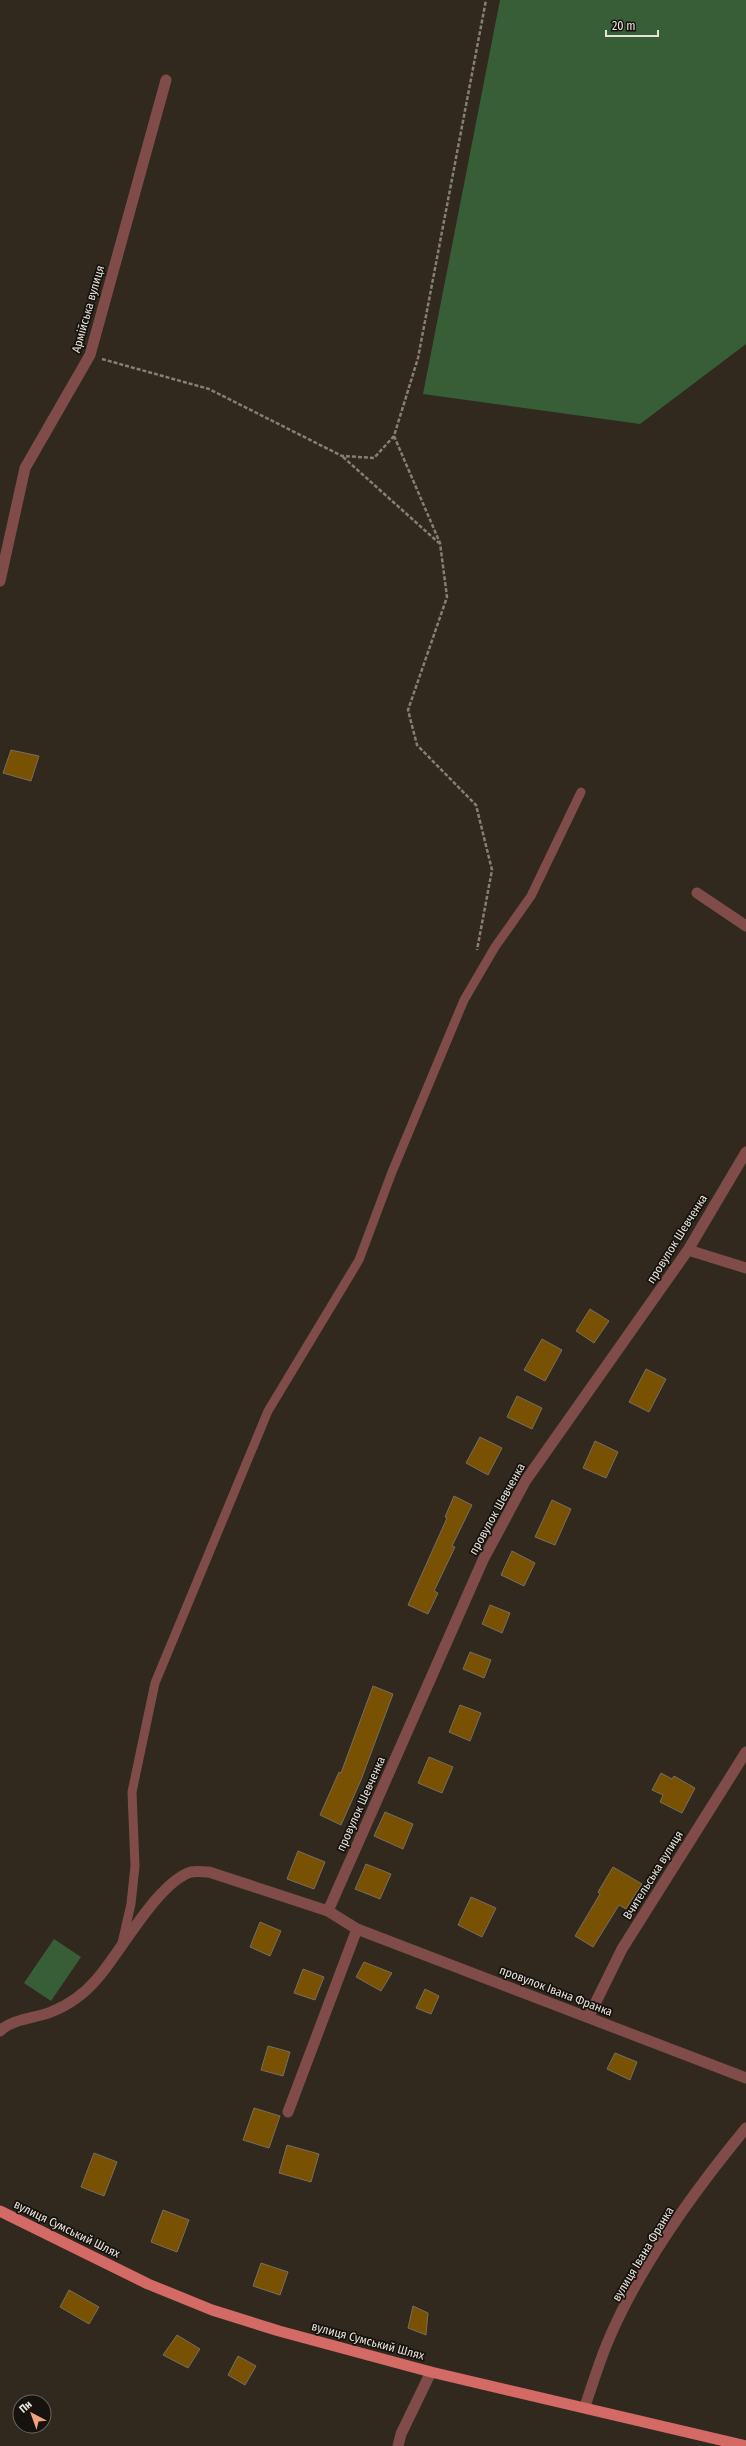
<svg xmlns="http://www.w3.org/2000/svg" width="746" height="2446" font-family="'Fira Sans Condensed',sans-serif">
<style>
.green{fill:#385e38}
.building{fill:#785103;stroke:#776e60}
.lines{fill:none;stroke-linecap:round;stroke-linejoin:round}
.path{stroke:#857f74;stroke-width:2.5;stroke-dasharray:4 2;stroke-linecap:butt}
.service{stroke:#804c49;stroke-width:9}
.minor{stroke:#804c49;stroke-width:11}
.primary{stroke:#d36a65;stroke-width:11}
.labels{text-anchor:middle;stroke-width:3.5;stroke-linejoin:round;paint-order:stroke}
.street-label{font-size:12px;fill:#e6e1d9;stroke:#16120d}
</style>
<rect width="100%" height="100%" fill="#31291d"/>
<path class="green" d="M500,0H746V344L640,424L423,394Z
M54,1939L81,1957L51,2001L24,1983Z"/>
<path class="building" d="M11,750L39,756L31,781L3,773Z
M590,1309L609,1321L594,1343L576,1331Z
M542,1339L562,1350L545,1381L524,1370Z
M646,1369L666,1379L649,1412L629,1402Z
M517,1396L542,1408L532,1429L507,1417Z
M480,1437L502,1448L488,1475L466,1463Z
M595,1441L618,1452L606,1478L583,1468Z
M454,1496L472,1505L452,1546L455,1547L434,1591L438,1593L428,1614L408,1605L447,1518L445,1517Z
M552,1500L571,1509L555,1545L535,1537Z
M512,1551L535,1563L524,1586L501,1575Z
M490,1605L510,1613L502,1633L482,1624Z
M470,1652L491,1660L484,1678L463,1669Z
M373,1686L393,1694L361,1780L341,1825L320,1815L339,1772L341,1773Z
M460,1705L481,1713L470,1741L449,1732Z
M429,1757L453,1767L442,1793L418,1783Z
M661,1773L672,1779L674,1776L695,1788L682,1813L660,1802L663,1795L652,1790Z
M385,1812L413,1824L403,1849L374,1836Z
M298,1851L325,1862L314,1889L287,1879Z
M366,1864L391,1874L380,1899L355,1889Z
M613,1867L642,1884L626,1909L619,1905L593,1947L575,1936L600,1894L598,1892Z
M471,1897L496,1908L482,1937L458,1925Z
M260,1922L281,1931L270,1956L250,1947Z
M364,1962L392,1973L381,1991L356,1977Z
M303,1969L324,1977L315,2000L294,1993Z
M425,1989L439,1996L431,2014L416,2008Z
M268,2046L290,2052L283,2076L261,2070Z
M615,2053L637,2062L630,2080L607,2069Z
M254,2108L280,2116L269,2148L243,2140Z
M287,2145L319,2154L311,2182L279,2173Z
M94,2153L117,2162L104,2196L81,2187Z
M163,2210L189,2220L177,2252L151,2242Z
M261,2263L288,2272L280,2295L253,2286Z
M69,2290L99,2307L89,2324L60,2307Z
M413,2306L428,2313L426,2335L408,2328Z
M177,2335L200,2349L188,2368L163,2355Z
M238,2356L256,2366L245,2385L228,2375Z"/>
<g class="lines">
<path class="path" d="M102,359L209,389L342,456L374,458L394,436L418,358L486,0
M394,436L440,543L447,597L408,710L417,745L476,805L492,870L477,950
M343,457L439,543"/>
<path class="service" d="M122,1943L131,1904L135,1866L132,1792L155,1683L268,1411L359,1260L392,1172L464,1000L495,947L531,896L581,792"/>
<path class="minor" d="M0,581L25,468L90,355L166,80
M697,893L746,926
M688,1250L746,1268
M328,1911L483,1560L526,1480L688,1250L746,1152
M589,2016L622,1949L746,1752
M0,2031C12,2019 36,2018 51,2012C69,2005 85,1993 97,1979C120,1953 158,1882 191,1872C196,1871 204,1872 209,1872L328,1911L357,1929L746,2078
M288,2112L357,1929
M585,2406C592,2386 598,2366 606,2346C637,2270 694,2191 746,2128
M398,2446L401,2434L431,2372"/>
<path class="primary" d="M0,2211L148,2284L212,2310L279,2331L431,2372L746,2446"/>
</g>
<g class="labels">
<g class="street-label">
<text transform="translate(88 309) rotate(-74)" y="4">Армійська вулиця</text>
<text transform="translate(677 1239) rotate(-58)" y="4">провулок Шевченка</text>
<text transform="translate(497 1509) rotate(-61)" y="4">провулок Шевченка</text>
<text transform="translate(361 1804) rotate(-66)" y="4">провулок Шевченка</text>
<text transform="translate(653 1875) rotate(-58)" y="4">Вчительська вулиця</text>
<text transform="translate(556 1991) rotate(21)" y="4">провулок Івана Франка</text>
<text transform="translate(67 2229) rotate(26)" y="4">вулиця Сумський Шлях</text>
<text transform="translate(643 2254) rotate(-59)" y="4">вулиця Івана Франка</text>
<text transform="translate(368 2341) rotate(15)" y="4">вулиця Сумський Шлях</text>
</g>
</g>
<g transform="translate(32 2414) rotate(319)"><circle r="19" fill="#16120d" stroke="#69655f"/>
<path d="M0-3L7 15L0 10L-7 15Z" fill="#f0a27a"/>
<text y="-6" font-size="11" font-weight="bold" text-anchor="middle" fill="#e6e1d9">Пн</text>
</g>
<path d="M606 30v6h52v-6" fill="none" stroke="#e6e1d9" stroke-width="2"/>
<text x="612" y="30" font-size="12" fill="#e6e1d9" stroke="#16120d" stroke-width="3" paint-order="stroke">20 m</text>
</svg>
